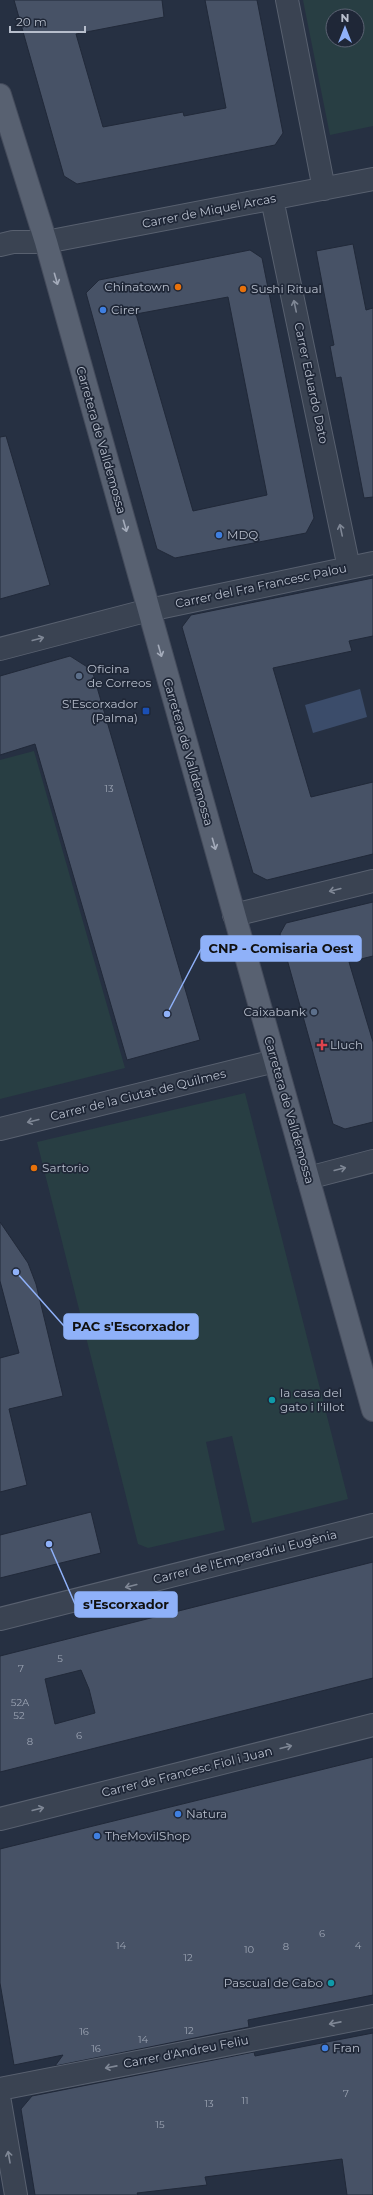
<svg xmlns="http://www.w3.org/2000/svg" width="373" height="2195" font-family="Montserrat,sans-serif">
<style>
.green{fill:#283e43;fill-rule:evenodd}
.water{fill:#3b4c6a}
.building{fill:#475266;stroke:#212939;fill-rule:evenodd}
.lines{fill:none;stroke-linecap:round;stroke-linejoin:round}
.minor-casing{stroke:#58606f;stroke-width:24}
.major-casing{stroke:#444b5b;stroke-width:24}
.minor{stroke:#3a4352;stroke-width:22}
.major{stroke:#586171;stroke-width:22}
.oneway{stroke:#a4abba}
.oneway2{stroke:#7f8795}
.food-dot{fill:#e8710a;stroke:#1f2737;stroke-width:1.5}
.shop-dot{fill:#3f7fe0;stroke:#1f2737;stroke-width:1.5}
.service-dot{fill:#5c6f8a;stroke:#1f2737;stroke-width:1.5}
.transit-dot{fill:#1a4fb4;stroke:#1f2737;stroke-width:1.5}
.health-dot{fill:#e0444e;stroke:#1f2737;stroke-width:1.5}
.culture-dot{fill:#0f9aa8;stroke:#1f2737;stroke-width:1.5}
.labels{text-anchor:middle;stroke-width:3.5;stroke-linejoin:round;paint-order:stroke}
.number-label{font-size:10px;fill:#9ba3b2}
.street-label{font-size:12px;fill:#b7becc;stroke:#1f2737}
.poi-label{font-size:12px;fill:#b7becc;stroke:#1f2737;text-anchor:start}
.leader{fill:none;stroke:#8fb1f9;stroke-width:1.5}
.callout-dot{fill:#8fb1f9;stroke:#1f2737;stroke-width:1.5}
.callout{fill:#8fb1f9;stroke:#8fb1f9;stroke-width:1.5}
.callout-label{font-size:13px;text-anchor:middle;font-weight:bold;fill:#111}
</style>
<rect width="100%" height="100%" fill="#263042"/>
<path class="green" d="M303,0H373V126L330,135ZM333,16H357V40H333Z
M34,751L125,1068L0,1099V760Z
M245,1093L348,1499L252,1523L232,1436L206,1442L225,1530L148,1548L138,1544L37,1142Z"/>
<path class="water" d="M360,689L367,717L313,733L305,705Z"/>
<path class="building" d="M14,0H162L164,17L76,34L103,127L183,112L184,116L226,108L205,0H257L283,133L275,145L77,184L64,176Z
M353,244L366,310L373,308V497L364,498L341,377L336,378L330,346L334,345L316,251Z
M250,250L262,258L314,518L306,533L175,558L157,549L86,293L99,280ZM228,297L267,495L193,511L136,314Z
M6,436L50,585L0,599V437Z
M373,578V636L349,641L352,651L273,668L311,797L373,782V854L267,880L253,873L182,627L191,615Z
M70,656L92,670L200,1040L127,1060L35,744L0,755V676Z
M373,902V956L349,962L373,1042V1122L345,1129L333,1124L280,934L286,923Z
M0,1222L28,1263L36,1284L63,1396L9,1409L27,1485L0,1492V1358L19,1353L0,1281Z
M91,1512L101,1553L0,1578V1535Z
M373,1562V1678L0,1772V1656ZM81,1670L89,1689L95,1713L55,1724L45,1679Z
M373,1757V1995L248,2020L249,2027L55,2066L63,2055L14,2065L0,1983V1849Z
M373,2033V2195H347L342,2159L205,2177L207,2185L137,2193L138,2195H35L21,2109L32,2096L254,2052L255,2056Z"/>
<g class="lines">
<defs>
<path id="minor" d="M287,0L324,189
M272,199L349,568
M0,245L13,242H46L373,179
M0,649L149,610L373,563
M234,915L373,881
M0,1129L275,1061
M308,1178L373,1161
M0,1619L373,1525
M0,1819L373,1725
M0,2089L373,2016
M0,2102L16,2195"/>
<path id="major" d="M0,95L46,242L373,1410"/>
</defs>
<use href="#minor" class="minor-casing"/>
<use href="#major" class="major-casing"/>
<use href="#minor" class="minor"/>
<use href="#major" class="major"/>
</g>
<defs><path id="oneway-shaft" d="M-6 0H5M1.5-3L5.5 0L1.5 3" fill="none" stroke-width="1.6" stroke-linecap="round" stroke-linejoin="round"/></defs>
<g class="oneway">
<use href="#oneway-shaft" transform="translate(56 279) rotate(74)"/>
<use href="#oneway-shaft" transform="translate(125 526) rotate(74)"/>
<use href="#oneway-shaft" transform="translate(160 651) rotate(74)"/>
<use href="#oneway-shaft" transform="translate(214 844) rotate(74)"/>
</g>
<g class="oneway2">
<use href="#oneway-shaft" transform="translate(295 306) rotate(-102)"/>
<use href="#oneway-shaft" transform="translate(341 530) rotate(-102)"/>
<use href="#oneway-shaft" transform="translate(38 639) rotate(-15)"/>
<use href="#oneway-shaft" transform="translate(335 890) rotate(166)"/>
<use href="#oneway-shaft" transform="translate(33 1121) rotate(166)"/>
<use href="#oneway-shaft" transform="translate(340 1169) rotate(-14)"/>
<use href="#oneway-shaft" transform="translate(131 1586) rotate(166)"/>
<use href="#oneway-shaft" transform="translate(286 1747) rotate(-14)"/>
<use href="#oneway-shaft" transform="translate(38 1809) rotate(-14)"/>
<use href="#oneway-shaft" transform="translate(335 2023) rotate(169)"/>
<use href="#oneway-shaft" transform="translate(111 2067) rotate(169)"/>
<use href="#oneway-shaft" transform="translate(9 2157) rotate(-100)"/>
</g>
<g class="food-dot">
<circle cx="178" cy="287" r="4"/>
<circle cx="243" cy="289" r="4"/>
<circle cx="34" cy="1168" r="4"/>
</g>
<g class="shop-dot">
<circle cx="103" cy="310" r="4"/>
<circle cx="219" cy="535" r="4"/>
<circle cx="178" cy="1814" r="4"/>
<circle cx="97" cy="1836" r="4"/>
<circle cx="325" cy="2048" r="4"/>
</g>
<g class="service-dot">
<circle cx="79" cy="676" r="4"/>
<circle cx="314" cy="1012" r="4"/>
</g>
<rect class="transit-dot" x="142" y="707" width="8" height="8" rx="2"/>
<path class="health-dot" d="M320 1039h4v4h4v4h-4v4h-4v-4h-4v-4h4z"/>
<g class="culture-dot">
<circle cx="272" cy="1400" r="4"/>
<circle cx="331" cy="1983" r="4"/>
</g>
<g class="labels">
<g class="number-label">
<text x="109" y="792">13</text>
<text x="60" y="1662">5</text>
<text x="21" y="1672">7</text>
<text x="20" y="1706">52A</text>
<text x="19" y="1719">52</text>
<text x="79" y="1739">6</text>
<text x="30" y="1745">8</text>
<text x="322" y="1937">6</text>
<text x="121" y="1949">14</text>
<text x="358" y="1949">4</text>
<text x="286" y="1950">8</text>
<text x="249" y="1953">10</text>
<text x="188" y="1961">12</text>
<text x="189" y="2034">12</text>
<text x="84" y="2035">16</text>
<text x="143" y="2043">14</text>
<text x="96" y="2052">16</text>
<text x="346" y="2097">7</text>
<text x="245" y="2104">11</text>
<text x="209" y="2107">13</text>
<text x="160" y="2128">15</text>
</g>
<g class="street-label">
<text transform="translate(209 211) rotate(-11)" y="4">Carrer de Miquel Arcas</text>
<text transform="translate(311 383) rotate(78)" y="4">Carrer Eduardo Dato</text>
<text transform="translate(101 440) rotate(74)" y="4">Carretera de Valldemossa</text>
<text transform="translate(261 586) rotate(-12)" y="4">Carrer del Fra Francesc Palou</text>
<text transform="translate(188 752) rotate(74)" y="4">Carretera de Valldemossa</text>
<text transform="translate(138 1095) rotate(-14)" y="4">Carrer de la Ciutat de Quilmes</text>
<text transform="translate(289 1110) rotate(74)" y="4">Carretera de Valldemossa</text>
<text transform="translate(245 1557) rotate(-14)" y="4">Carrer de l'Emperadriu Eugènia</text>
<text transform="translate(187 1772) rotate(-14)" y="4">Carrer de Francesc Fiol i Juan</text>
<text transform="translate(186 2052) rotate(-11)" y="4">Carrer d'Andreu Feliu</text>
</g>
<g class="poi-label">
<text x="170" y="291" text-anchor="end">Chinatown</text>
<text x="251" y="293">Sushi Ritual</text>
<text x="111" y="314">Cirer</text>
<text x="227" y="539">MDQ</text>
<text x="87" y="673">Oficina<tspan x="87" dy="14">de Correos</tspan></text>
<text x="138" y="708" text-anchor="end">S'Escorxador<tspan x="138" dy="14">(Palma)</tspan></text>
<text x="306" y="1016" text-anchor="end">Caixabank</text>
<text x="330" y="1049">Lluch</text>
<text x="42" y="1172">Sartorio</text>
<text x="280" y="1397">la casa del<tspan x="280" dy="14">gato i l'illot</tspan></text>
<text x="186" y="1818">Natura</text>
<text x="105" y="1840">TheMovilShop</text>
<text x="323" y="1987" text-anchor="end">Pascual de Cabo</text>
<text x="333" y="2052">Fran</text>
</g>
</g>
<path class="leader" d="M167 1014L201 949M16 1272L64 1326M49 1544L75 1604"/>
<g class="callout-dot">
<circle cx="167" cy="1014" r="4"/>
<circle cx="16" cy="1272" r="4"/>
<circle cx="49" cy="1544" r="4"/>
</g>
<g class="callout">
<rect x="201" y="936" width="160" height="25" rx="4"/>
<rect x="64" y="1314" width="134" height="25" rx="4"/>
<rect x="75" y="1592" width="102" height="25" rx="4"/>
</g>
<g class="callout-label">
<text x="281" y="953">CNP - Comisaria Oest</text>
<text x="131" y="1331">PAC s'Escorxador</text>
<text x="126" y="1609">s'Escorxador</text>
</g>
<g transform="translate(345 28)"><circle r="19" fill="#1f2737" stroke="#5c6373"/>
<path d="M0-3L7 15L0 10L-7 15Z" fill="#8fb1f9"/>
<text y="-6" font-size="11" font-weight="bold" text-anchor="middle" fill="#b7becc">N</text>
</g>
<path d="M10 26v6h75v-6" fill="none" stroke="#b7becc" stroke-width="2"/>
<text x="16" y="26" font-size="12" fill="#b7becc" stroke="#1f2737" stroke-width="3" paint-order="stroke">20 m</text>
</svg>
